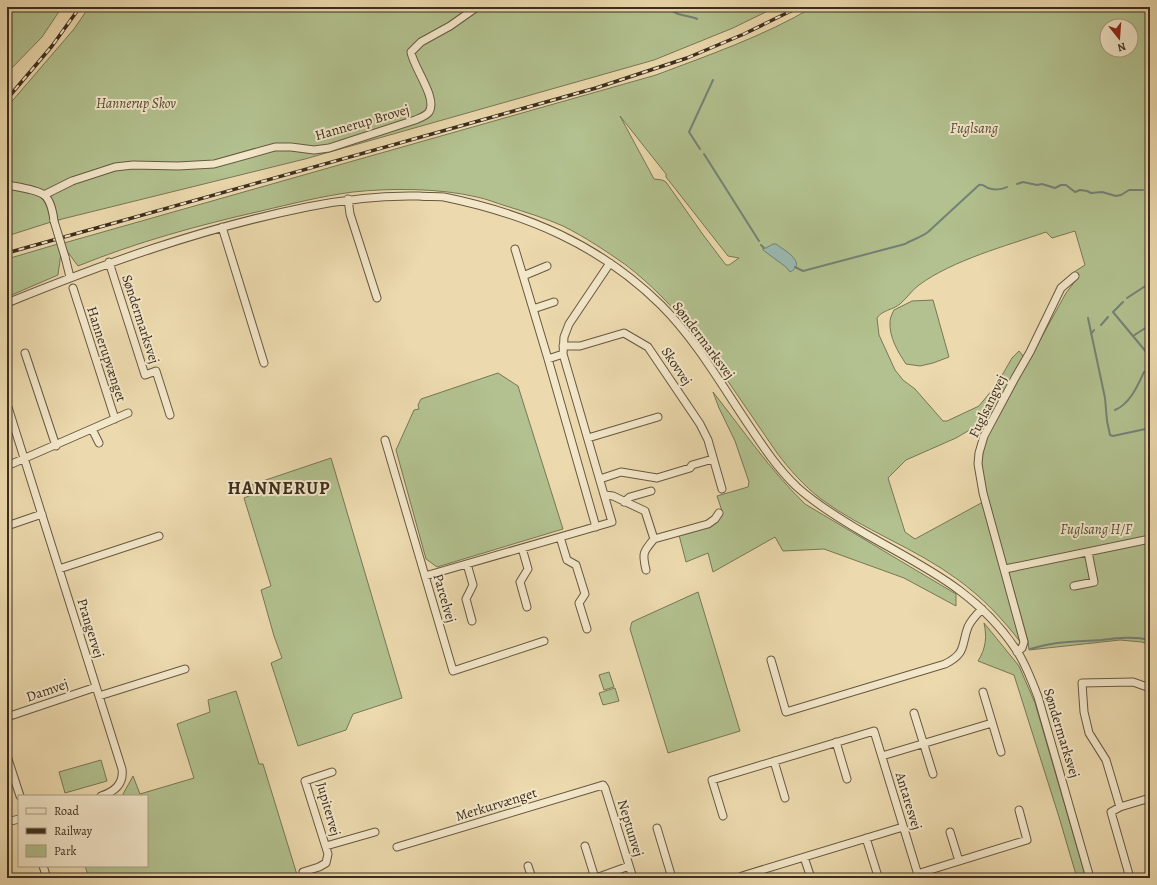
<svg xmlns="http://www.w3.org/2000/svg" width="1157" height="885" font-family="Alegreya,serif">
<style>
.green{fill:#b2c18f;stroke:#777756;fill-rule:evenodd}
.water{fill:#9abab2;stroke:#748276}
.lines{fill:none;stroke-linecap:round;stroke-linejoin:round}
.stream{stroke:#748276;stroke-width:2}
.minor-casing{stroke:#685841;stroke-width:9}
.minor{stroke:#f3e7ca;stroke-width:7}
.rail-casing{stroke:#3c2d1d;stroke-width:3.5}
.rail{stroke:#f3e7ca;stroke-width:2;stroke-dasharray:6;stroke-linecap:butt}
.minor-bridge-casing{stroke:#685841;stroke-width:9;stroke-linecap:butt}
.minor-bridge{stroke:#f3e7ca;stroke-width:7}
.labels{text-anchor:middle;stroke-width:4;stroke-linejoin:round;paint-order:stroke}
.park-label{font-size:14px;font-style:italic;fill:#544b34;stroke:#f3e7ca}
.street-label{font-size:14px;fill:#3c2d1d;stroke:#f3e7ca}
.district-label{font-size:18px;font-weight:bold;letter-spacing:1px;fill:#3c2d1d;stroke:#f3e7ca}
</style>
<rect width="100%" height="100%" fill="#ecdaae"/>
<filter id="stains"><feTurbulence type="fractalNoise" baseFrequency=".005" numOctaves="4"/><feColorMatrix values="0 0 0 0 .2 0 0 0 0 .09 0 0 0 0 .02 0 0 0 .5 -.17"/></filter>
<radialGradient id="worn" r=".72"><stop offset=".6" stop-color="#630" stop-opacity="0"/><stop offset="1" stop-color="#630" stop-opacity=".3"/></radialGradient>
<path class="green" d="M7,7H62L42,37L7,73Z
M89,7H701L702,9L710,7H776L733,28L654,60L305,159L58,220L49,197L7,182V107L74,29Z
M813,7H1150V645L1142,642L1120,640L1029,650L1028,641L986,493L981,464L985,440L1066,293L1076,280L1074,272L1085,265L1075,231L1052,238L1046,232C1006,246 953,260 919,285C912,290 907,298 900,304C893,310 882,310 877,318L879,335L895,370L903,380L915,389L943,421H947L979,406L997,384L1012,358L1019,351L1023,356L1022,360L990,418L956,438L906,460L888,478L905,532L915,539L983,502L1021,643C1003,619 982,597 957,579C915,548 863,530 821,499C804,486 790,470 777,453L693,330C672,307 651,284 626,265C606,251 585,237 563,226C545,218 525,212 506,206C496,203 487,199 477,197C439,188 391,188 353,192C322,196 291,204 261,211C199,225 137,242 78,266L67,251L64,243L656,75C709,55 764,36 813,7ZM1107,26H1131V50H1107ZM620,116L666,174V177L728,256L739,258L729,265H726L704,236L666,182L662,180L654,179Z
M7,189C36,194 45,190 51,222L7,236Z
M58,244L61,253L58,275L7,297V259Z
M933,300L949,357L933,363L920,366L906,364C898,352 889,337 890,322C890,318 892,314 894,310L912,301Z
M498,373L518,386L563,529L437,567L426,559L396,450L414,410L419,409L418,405L421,399Z
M713,392C743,430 770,470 805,504L956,594V606L904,578L824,549L783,551L775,537L713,572L708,553L686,562L679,535L711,526L717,521L722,511L717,496L748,487L749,482L735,441L719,408Z
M331,458L402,698L353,714L346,730L298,746L271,663L282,658L274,636L261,590L271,586L244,498L254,494L251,485Z
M698,592L740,731L668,753L630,629L632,622Z
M984,623L1019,666L1035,703L1086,878H1077L1059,817L1014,675L978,661C986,648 987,637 984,623Z
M609,672L614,687L604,690L599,675Z
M615,688L619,701L603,705L599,693Z
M236,691L259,764H263L298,878H89L85,866H147V796H122L133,776L140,794L194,778L177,724L210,712L208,700Z
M101,760L107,781L65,793L59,772Z"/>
<path class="water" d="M773,244H776C784,250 808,263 790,272L786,267L763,250V248H766Z"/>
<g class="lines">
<path class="stream" d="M665,7L678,14L695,18L697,19
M700,149L689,132L713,80
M704,154L759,241
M1017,184L1023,182L1037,185L1042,184L1055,188L1061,185H1066L1075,192L1080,190L1087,191L1091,193L1102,192L1116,196L1121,195L1129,190H1143
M761,245L764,248
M795,267L803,271L905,244C913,239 920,238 928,232L979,185C983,184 984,186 988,188C993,190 1002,190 1007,187
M1127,298L1150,283
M1123,302L1113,312L1147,353L1150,360
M1088,318L1105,398L1107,421L1110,435L1113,436L1150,428
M1101,325L1108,317
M1091,334L1094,330
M1133,336L1150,325
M1148,367H1150
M1115,410C1130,404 1138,385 1144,372
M1030,649C1055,641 1075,642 1101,640C1118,638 1133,636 1150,640"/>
<defs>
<path id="minor" d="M7,185C17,187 36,189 44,195C51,200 53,213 54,221
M44,195L72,181L115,167L133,165L178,166L214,164L275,147H291L314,150L329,148L415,120C420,118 426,116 429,112C438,98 413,67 411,52L421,42L450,26L477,7
M348,199L350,214L377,298
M222,227L264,363
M515,249L548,359L563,354
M65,257L70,277
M109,262L145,375L156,371L170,415
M523,276L547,266
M73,288L115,419
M7,303C105,263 203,228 307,207C346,199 379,195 419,196C428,197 436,196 444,197C527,214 600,245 661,305C697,341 722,386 750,427C764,448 778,469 797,487C817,505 840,519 864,533C923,567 978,591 1017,651C1026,665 1032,681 1038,697L1090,878
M533,309L554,302
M563,346H580L624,333L648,347L700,424L708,440L722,489
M25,353L56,446
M548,359L596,527
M7,404L122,769C124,784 114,792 101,796
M92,429L99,443
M588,438L658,417
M385,440L453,671L544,641
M7,466L128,413
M600,479L621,472L657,478L690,468L692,465L713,459
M605,495L613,496L645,511L654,539C643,552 642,553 646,570
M624,502L630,497L651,491
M7,526L42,514
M560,537L567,560L576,565L585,594L579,603L587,629
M654,539L708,524L715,519L719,513
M522,548L528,569L520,582L527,607
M467,564L473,585L466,599L472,621
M59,569L159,536
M1005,569L1150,539
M425,576L612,522L563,354L564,337L569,324L610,263
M1074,586L1094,582L1088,552
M1017,652L1022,648L1024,642L983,493L978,464L979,453L984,436L1015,378L1030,352L1061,288L1075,276
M771,660L786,712L945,664C967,653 961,645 968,627C971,620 977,614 982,609
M983,692L1001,752
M99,696L185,669
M914,713L933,774
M7,717L96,687
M836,742L847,779
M7,756L20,796
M882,756L992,723
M774,761L785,798
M1120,807L1106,760L1089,733L1084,712L1082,683L1133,682L1150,688
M723,816L712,780L874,731L919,878
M7,822L19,819
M657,828L672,878
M950,832L959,861
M866,838L877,873
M326,846L375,832
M585,846L595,878
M397,847L603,785L605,788L633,878
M804,857L811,878
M43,866L47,878
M528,866L532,878
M917,874L1027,840L1019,810
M304,878L303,872L319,867L326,863L328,854L305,781L332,772
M596,878L629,866
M743,878L742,876L903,827
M1130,878L1111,812L1120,807L1150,798"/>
</defs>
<use href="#minor" class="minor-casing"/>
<use href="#minor" class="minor"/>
<defs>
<path id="rail" d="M7,99L52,46L80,7
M7,253L596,88L687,58L744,34L799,7"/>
</defs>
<use href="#rail" class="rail-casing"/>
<use href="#rail" class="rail"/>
<defs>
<path id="minor-bridge" d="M54,221L65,257"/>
</defs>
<use href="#minor-bridge" class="minor-bridge-casing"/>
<use href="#minor-bridge" class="minor-bridge"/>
</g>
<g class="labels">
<g class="park-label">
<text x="136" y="108">Hannerup Skov</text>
<text x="974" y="133">Fuglsang</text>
<text x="1096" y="534">Fuglsang H/F</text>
</g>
<g class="street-label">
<text transform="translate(362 122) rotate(-16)" y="5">Hannerup Brovej</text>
<text transform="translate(141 319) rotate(72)" y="5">Søndermarksvej</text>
<text transform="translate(704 340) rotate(53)" y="5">Søndermarksvej</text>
<text transform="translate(107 354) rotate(72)" y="5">Hannerupvænget</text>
<text transform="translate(677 366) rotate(56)" y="5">Skovvej</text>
<text transform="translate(987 406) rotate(-64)" y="5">Fuglsangvej</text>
<text transform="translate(445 598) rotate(74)" y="5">Parcelvej</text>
<text transform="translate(91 628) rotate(73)" y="5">Prangervej</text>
<text transform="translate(47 690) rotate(-19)" y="5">Damvej</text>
<text transform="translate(1062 733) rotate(73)" y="5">Søndermarksvej</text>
<text transform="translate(909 801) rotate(73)" y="5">Antaresvej</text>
<text transform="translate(496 804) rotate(-17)" y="5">Merkurvænget</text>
<text transform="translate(329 809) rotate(74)" y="5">Jupitervej</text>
<text transform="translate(631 828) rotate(73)" y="5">Neptunvej</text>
</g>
<g class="district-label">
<text x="279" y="494">HANNERUP</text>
</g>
</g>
<rect width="1157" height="885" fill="none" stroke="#ecdaae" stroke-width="24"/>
<rect x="8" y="8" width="1141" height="869" fill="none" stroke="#3c2d1d" stroke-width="2"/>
<rect x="12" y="12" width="1133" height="861" fill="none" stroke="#3c2d1d"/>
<rect x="18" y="795" width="130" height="72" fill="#f3e7ca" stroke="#aa9d85"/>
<rect x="26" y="808" width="20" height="6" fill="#f3e7ca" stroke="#aa9d85"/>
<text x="54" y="815" font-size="12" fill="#3c2d1d">Road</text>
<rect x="26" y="828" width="20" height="6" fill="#3c2d1d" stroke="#aa9d85"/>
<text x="54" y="835" font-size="12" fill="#3c2d1d">Railway</text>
<rect x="26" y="845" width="20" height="12" fill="#b2c18f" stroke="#aa9d85"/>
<text x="54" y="855" font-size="12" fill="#3c2d1d">Park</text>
<g transform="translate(1119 38) rotate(163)"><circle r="19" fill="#f3e7ca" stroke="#aa9d85"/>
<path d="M0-3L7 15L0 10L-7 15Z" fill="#8f2418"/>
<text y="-6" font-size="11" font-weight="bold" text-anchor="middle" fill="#3c2d1d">N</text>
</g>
<rect width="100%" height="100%" filter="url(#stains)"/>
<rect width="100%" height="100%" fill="url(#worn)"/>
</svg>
